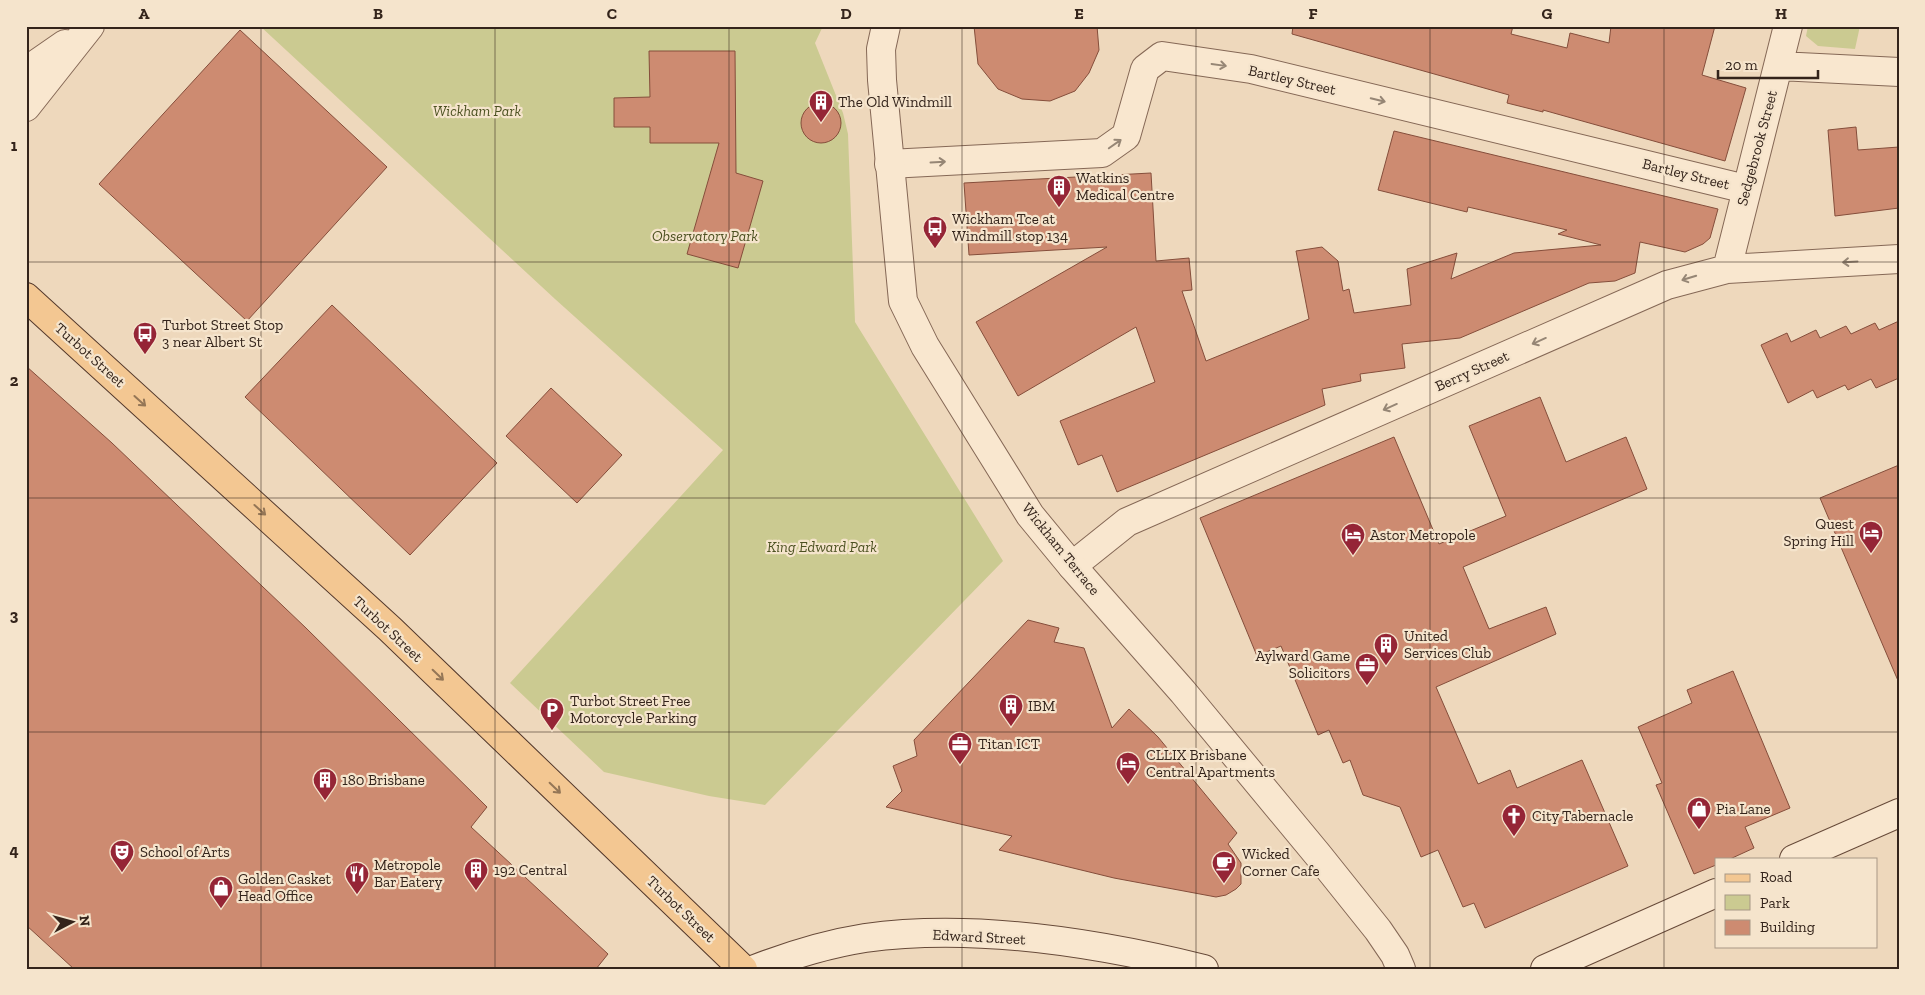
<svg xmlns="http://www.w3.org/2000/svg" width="1925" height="995" font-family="'Zilla Slab',serif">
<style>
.green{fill:#cbca91}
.building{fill:#cd8b71;stroke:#854e3b}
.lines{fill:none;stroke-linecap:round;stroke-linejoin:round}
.minor-casing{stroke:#856856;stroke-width:30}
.tertiary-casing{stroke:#856856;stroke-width:30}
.secondary-casing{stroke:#674a39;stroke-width:30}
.primary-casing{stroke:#53382b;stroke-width:30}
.minor{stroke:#f9e7cf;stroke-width:28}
.tertiary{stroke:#f9e7cf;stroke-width:28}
.secondary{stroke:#f9e7cf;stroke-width:28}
.primary{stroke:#f3c792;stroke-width:28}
.oneway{stroke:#968675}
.oneway2{stroke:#947656}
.grid{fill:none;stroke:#34241b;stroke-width:1;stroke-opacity:0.55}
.labels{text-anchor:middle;stroke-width:4.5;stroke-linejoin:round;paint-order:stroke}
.street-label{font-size:15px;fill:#34241b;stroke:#f5e4cc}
.poi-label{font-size:15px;fill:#34241b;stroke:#f5e4cc;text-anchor:start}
.park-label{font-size:15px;font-style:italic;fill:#4c5121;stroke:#f5e4cc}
.neatline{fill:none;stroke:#34241b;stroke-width:2}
.grid-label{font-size:16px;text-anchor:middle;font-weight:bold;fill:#34241b}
</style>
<rect width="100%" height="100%" fill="#eed8bc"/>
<path class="green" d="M260,26H823L815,43L843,113L848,134L855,322L1003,561L765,805L709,796L604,772L510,683L723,450L555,299Z
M1808,26H1860L1855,49L1818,46L1806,36Z"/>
<path class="building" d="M974,26H1097L1099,50L1089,73L1075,91L1050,101L1022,99L998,89L978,64Z
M1293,26H1513L1511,34L1567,48L1570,33L1609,43L1611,26H1715L1702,75L1746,88L1725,161L1543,110V112L1507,103L1509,95L1292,34Z
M240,30L387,167L247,321L99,184Z
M649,51H735L736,173L763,181L738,268L687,254L719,143H650V127H614V98L650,97Z
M801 123a20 20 0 1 1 40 0a20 20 0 1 1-40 0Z
M1856,127L1858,150L1899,147V208L1835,216L1828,130Z
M1394,131L1718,209L1710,238L1703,244L1685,252L1640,242L1635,273L1615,281L1589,283L1460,338L1402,344L1405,368L1360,374L1361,381L1322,389L1325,405L1117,492L1102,455L1078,465L1060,421L1155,382L1136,327L1018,396L976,322L1107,247L969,255L964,183L1151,173L1156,261L1189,258L1192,290L1182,291L1206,361L1309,319L1296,251L1322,247L1338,261L1343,291L1349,289L1354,313L1411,305L1407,269L1457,253L1451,279L1514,253L1601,245L1558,234L1567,230L1468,207L1467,212L1378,190Z
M332,305L497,463L410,555L245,397Z
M1899,321V378L1876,388L1871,379L1848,390L1845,385L1817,398L1813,390L1788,403L1761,345L1787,333L1791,342L1816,330L1820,338L1846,326L1851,334L1875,323L1879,330Z
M26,366L112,443L306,628L487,807L471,827L608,954L596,969H74L26,925Z
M551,388L622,455L577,503L506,436Z
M1540,397L1566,462L1626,437L1647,489L1463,567L1489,629L1546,607L1556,634L1436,687L1478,784L1510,770L1517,788L1582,760L1628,866L1485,928L1474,903L1463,907L1438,850L1421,857L1400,807L1363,795L1350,760L1343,763L1329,730L1318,735L1281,646L1257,656L1200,518L1394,437L1439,544L1506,516L1469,426Z
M1899,465V683L1820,498Z
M1028,620L1059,628L1054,642L1084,648L1112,728L1129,709L1158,737L1237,833L1228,844L1241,863V884L1236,889L1226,895L1216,897L1114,878L999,850L1012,836L886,807L902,791L893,766L917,756L914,740Z
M1733,671L1790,808L1745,827L1754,848L1730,859H1716V865L1694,874L1656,785L1662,783L1638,727L1692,703L1687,690Z"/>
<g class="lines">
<defs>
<path id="minor" d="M1779,66L1899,72
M889,164L1102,153L1126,136L1145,69L1162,56L1251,69L1746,189
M1727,269L1788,26
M1072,566L1127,522L1667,285L1727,269L1899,259"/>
<path id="tertiary" d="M886,26L881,49L882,80L903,301L925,346L1030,515L1072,566L1183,692L1318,855L1378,930L1395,955L1401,969
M26,71L65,44
M26,107L90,26"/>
<path id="secondary" d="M1794,859L1899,813
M755,969C791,955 827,944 865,938C973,923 1099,943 1204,969
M1545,969L1716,893"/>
<path id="primary" d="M26,297L390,629L743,969"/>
</defs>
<use href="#minor" class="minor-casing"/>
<use href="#tertiary" class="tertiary-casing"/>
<use href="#secondary" class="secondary-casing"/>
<use href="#primary" class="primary-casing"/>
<use href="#minor" class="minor"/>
<use href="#tertiary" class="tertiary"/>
<use href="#secondary" class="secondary"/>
<use href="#primary" class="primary"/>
</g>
<defs><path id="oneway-shaft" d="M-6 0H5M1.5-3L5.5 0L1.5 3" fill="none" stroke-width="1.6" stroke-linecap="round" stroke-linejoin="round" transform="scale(1.25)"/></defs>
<g class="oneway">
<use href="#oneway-shaft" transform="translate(1219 65) rotate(8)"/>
<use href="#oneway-shaft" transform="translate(1378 100) rotate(14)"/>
<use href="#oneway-shaft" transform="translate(1115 144) rotate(-35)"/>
<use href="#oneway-shaft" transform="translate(938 162) rotate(-3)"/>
<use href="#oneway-shaft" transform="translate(1850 262) rotate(177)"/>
<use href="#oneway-shaft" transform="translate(1689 278) rotate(163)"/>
<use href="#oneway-shaft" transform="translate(1539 341) rotate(156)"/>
<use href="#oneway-shaft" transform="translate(1390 407) rotate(156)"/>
</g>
<g class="oneway2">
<use href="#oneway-shaft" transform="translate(140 401) rotate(42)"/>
<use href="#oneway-shaft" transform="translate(260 510) rotate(42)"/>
<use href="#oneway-shaft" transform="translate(438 675) rotate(44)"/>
<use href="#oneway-shaft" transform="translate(555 788) rotate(44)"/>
</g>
<path class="grid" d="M261,26V969M495,26V969M729,26V969M962,26V969M1196,26V969M1430,26V969M1664,26V969M26,262H1899M26,498H1899M26,732H1899"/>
<defs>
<symbol id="building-pin" viewBox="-11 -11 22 30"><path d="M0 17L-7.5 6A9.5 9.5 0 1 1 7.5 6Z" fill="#952536" stroke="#f5e4cc"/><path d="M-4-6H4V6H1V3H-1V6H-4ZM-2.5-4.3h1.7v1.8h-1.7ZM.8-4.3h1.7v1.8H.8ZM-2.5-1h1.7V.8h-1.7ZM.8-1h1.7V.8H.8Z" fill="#fff"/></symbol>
<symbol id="bus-pin" viewBox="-11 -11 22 30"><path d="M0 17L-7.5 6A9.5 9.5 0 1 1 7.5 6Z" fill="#952536" stroke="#f5e4cc"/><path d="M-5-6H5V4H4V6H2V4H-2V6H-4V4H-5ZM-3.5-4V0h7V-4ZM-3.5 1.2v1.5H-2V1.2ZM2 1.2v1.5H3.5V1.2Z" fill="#fff"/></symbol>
<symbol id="hotel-pin" viewBox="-11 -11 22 30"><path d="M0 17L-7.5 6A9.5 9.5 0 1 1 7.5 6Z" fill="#952536" stroke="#f5e4cc"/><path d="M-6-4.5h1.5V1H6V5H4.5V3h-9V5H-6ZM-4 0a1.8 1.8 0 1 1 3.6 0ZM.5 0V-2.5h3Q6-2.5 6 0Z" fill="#fff"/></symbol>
<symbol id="office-pin" viewBox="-11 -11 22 30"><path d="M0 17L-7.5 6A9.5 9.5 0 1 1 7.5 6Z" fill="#952536" stroke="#f5e4cc"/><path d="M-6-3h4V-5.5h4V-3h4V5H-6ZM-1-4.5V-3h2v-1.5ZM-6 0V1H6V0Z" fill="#fff"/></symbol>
<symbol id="parking-pin" viewBox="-11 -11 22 30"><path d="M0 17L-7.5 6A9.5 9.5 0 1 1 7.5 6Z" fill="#952536" stroke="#f5e4cc"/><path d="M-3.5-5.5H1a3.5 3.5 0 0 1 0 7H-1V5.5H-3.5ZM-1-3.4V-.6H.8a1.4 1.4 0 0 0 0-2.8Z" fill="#fff"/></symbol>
<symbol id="shop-pin" viewBox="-11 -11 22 30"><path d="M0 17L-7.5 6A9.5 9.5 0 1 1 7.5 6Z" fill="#952536" stroke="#f5e4cc"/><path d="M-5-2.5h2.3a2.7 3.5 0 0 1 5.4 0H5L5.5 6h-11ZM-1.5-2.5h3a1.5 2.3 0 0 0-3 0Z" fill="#fff"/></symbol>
<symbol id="church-pin" viewBox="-11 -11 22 30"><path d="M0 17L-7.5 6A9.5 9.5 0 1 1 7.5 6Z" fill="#952536" stroke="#f5e4cc"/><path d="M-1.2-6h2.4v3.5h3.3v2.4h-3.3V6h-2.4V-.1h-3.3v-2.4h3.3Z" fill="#fff"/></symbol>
<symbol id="theatre-pin" viewBox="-11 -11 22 30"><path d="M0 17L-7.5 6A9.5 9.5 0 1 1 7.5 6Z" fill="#952536" stroke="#f5e4cc"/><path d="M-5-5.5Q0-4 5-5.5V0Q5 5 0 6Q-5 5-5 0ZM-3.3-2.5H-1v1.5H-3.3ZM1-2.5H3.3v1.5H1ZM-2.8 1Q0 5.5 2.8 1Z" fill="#fff"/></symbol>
<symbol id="cafe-pin" viewBox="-11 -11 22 30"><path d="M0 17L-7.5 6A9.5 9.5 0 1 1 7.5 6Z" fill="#952536" stroke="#f5e4cc"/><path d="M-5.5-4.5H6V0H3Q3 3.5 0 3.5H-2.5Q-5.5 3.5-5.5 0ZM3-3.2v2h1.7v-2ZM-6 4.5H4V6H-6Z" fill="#fff"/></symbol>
<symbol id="restaurant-pin" viewBox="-11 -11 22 30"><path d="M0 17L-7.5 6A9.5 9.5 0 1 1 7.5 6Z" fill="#952536" stroke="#f5e4cc"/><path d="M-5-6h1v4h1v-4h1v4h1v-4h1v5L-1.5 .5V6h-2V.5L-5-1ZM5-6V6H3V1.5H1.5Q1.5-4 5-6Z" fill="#fff"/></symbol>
</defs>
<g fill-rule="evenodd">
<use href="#building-pin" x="807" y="88" width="28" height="38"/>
<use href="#building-pin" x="1045" y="173" width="28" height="38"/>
<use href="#bus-pin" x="921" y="214" width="28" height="38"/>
<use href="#bus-pin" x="131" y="320" width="28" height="38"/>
<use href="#hotel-pin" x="1857" y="519" width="28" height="38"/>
<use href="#hotel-pin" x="1339" y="521" width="28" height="38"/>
<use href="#building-pin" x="1372" y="631" width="28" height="38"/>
<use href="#office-pin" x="1353" y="651" width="28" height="38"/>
<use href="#building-pin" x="997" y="692" width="28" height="38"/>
<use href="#parking-pin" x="538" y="696" width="28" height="38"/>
<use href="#office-pin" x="946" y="730" width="28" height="38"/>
<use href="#hotel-pin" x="1114" y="750" width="28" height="38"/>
<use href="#building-pin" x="311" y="766" width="28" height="38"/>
<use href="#shop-pin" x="1685" y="795" width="28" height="38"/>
<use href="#church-pin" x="1500" y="802" width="28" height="38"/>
<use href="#theatre-pin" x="108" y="838" width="28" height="38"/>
<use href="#cafe-pin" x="1210" y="849" width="28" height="38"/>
<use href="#building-pin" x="462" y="856" width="28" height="38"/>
<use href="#restaurant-pin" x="343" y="860" width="28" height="38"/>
<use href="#shop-pin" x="207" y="874" width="28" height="38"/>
</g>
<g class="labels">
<g class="street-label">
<text transform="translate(1292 80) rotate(13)" y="5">Bartley Street</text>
<text transform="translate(1757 148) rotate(-75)" y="5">Sedgebrook Street</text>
<text transform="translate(1686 174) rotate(14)" y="5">Bartley Street</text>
<text transform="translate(90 355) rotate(42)" y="5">Turbot Street</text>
<text transform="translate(1472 371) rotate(-24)" y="5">Berry Street</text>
<text transform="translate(1061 549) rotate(51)" y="5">Wickham Terrace</text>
<text transform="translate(388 629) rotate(43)" y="5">Turbot Street</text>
<text transform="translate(681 909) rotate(44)" y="5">Turbot Street</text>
<text transform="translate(979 937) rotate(3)" y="5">Edward Street</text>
</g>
<g class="poi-label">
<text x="838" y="107">The Old Windmill</text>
<text x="1076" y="183">Watkins<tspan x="1076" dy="17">Medical Centre</tspan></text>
<text x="952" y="224">Wickham Tce at<tspan x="952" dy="17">Windmill stop 134</tspan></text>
<text x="162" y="330">Turbot Street Stop<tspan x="162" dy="17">3 near Albert St</tspan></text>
<text x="1854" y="529" text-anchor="end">Quest<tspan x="1854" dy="17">Spring Hill</tspan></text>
<text x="1370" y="540">Astor Metropole</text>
<text x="1404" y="641">United<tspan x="1404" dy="17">Services Club</tspan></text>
<text x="1350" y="661" text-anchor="end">Aylward Game<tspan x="1350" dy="17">Solicitors</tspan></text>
<text x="570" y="706">Turbot Street Free<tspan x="570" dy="17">Motorcycle Parking</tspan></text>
<text x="1028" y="711">IBM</text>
<text x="978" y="749">Titan ICT</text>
<text x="1146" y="760">CLLIX Brisbane<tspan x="1146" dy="17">Central Apartments</tspan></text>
<text x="342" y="785">180 Brisbane</text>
<text x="1716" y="814">Pia Lane</text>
<text x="1532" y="821">City Tabernacle</text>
<text x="140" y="857">School of Arts</text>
<text x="1242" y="859">Wicked<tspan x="1242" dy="17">Corner Cafe</tspan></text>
<text x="374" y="870">Metropole<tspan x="374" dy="17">Bar Eatery</tspan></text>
<text x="494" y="875">192 Central</text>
<text x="238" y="884">Golden Casket<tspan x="238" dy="17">Head Office</tspan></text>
</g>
<g class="park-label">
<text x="477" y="116">Wickham Park</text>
<text x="705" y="241">Observatory Park</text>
<text x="822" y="552">King Edward Park</text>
</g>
</g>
<rect width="1925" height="995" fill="none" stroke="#f5e4cc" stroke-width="55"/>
<rect x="1715" y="858" width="162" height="90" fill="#f5e4cc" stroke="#a89785"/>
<rect x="1725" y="874" width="25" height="8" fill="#f3c792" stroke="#a89785"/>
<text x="1760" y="882" font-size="15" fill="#34241b">Road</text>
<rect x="1725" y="895" width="25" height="15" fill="#cbca91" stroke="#a89785"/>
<text x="1760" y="908" font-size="15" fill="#34241b">Park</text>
<rect x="1725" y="920" width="25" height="15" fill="#cd8b71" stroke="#a89785"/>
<text x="1760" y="932" font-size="15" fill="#34241b">Building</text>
<g transform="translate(72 922) rotate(84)" stroke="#f5e4cc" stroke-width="4" paint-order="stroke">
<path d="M0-4L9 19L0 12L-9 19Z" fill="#34241b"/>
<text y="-8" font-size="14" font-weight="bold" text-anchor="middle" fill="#34241b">N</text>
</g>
<path d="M1718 70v8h100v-8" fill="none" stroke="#34241b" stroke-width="2.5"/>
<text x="1725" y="70" font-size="15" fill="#34241b" stroke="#f5e4cc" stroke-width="4" paint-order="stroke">20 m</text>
<rect x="28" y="28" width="1870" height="940" class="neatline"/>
<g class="grid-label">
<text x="144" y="19">A</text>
<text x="378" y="19">B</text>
<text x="612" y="19">C</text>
<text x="846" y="19">D</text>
<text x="1079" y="19">E</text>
<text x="1313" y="19">F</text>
<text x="1547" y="19">G</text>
<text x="1781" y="19">H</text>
<text x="14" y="151">1</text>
<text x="14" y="386">2</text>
<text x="14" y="621">3</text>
<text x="14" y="856">4</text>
</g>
</svg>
